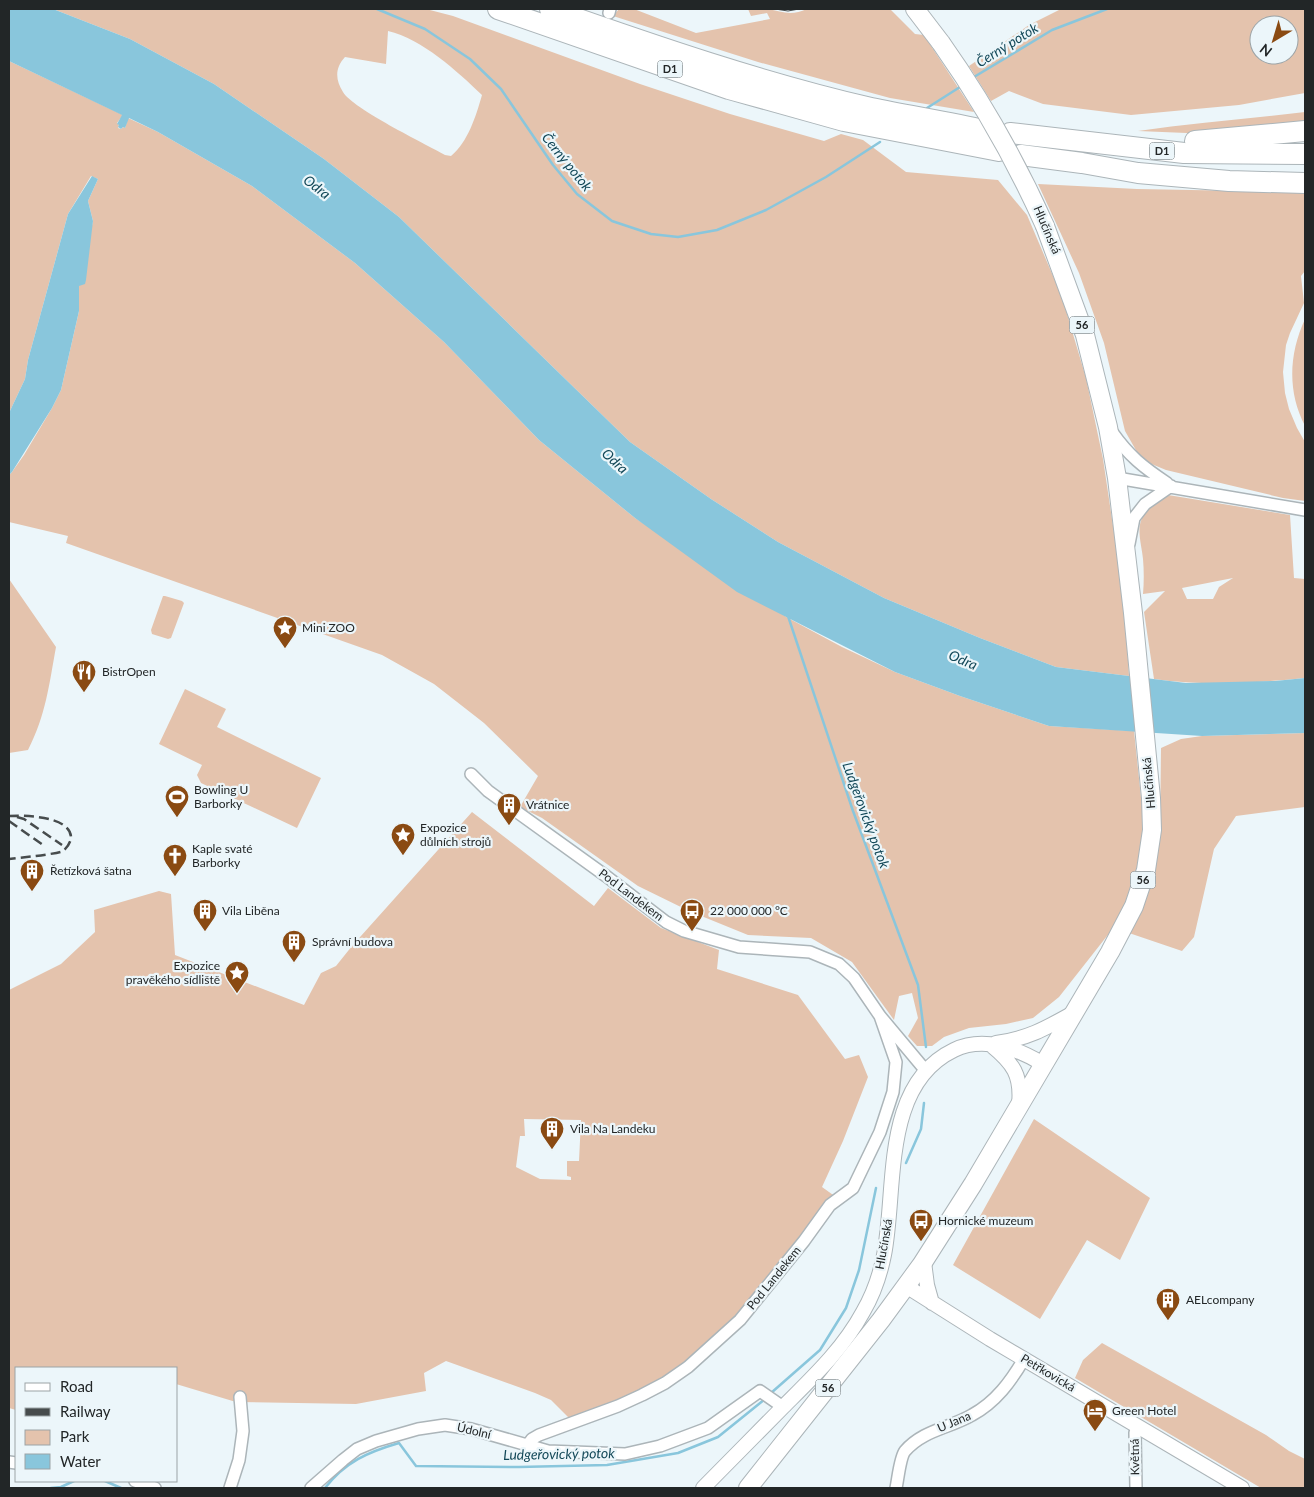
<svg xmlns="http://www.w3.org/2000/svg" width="1314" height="1497" font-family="Lato,sans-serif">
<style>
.green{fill:#e4c3ad;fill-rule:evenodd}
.water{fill:#89c6dc}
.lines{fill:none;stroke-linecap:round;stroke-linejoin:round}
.stream{stroke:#89c6dc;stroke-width:2.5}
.minor-casing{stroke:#acb5b9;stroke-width:14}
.tertiary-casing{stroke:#acb5b9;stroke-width:16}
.primary-casing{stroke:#acb5b9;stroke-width:20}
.motorway-casing{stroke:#acb5b9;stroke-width:22}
.minor{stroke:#fff;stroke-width:11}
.tertiary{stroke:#fff;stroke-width:14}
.primary{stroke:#fff;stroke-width:18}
.motorway{stroke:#fff;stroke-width:20}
.tram{stroke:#474c4d;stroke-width:1}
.rail{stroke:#474c4d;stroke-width:2.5;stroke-dasharray:10 5;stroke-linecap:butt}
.primary-bridge-casing{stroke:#acb5b9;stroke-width:20;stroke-linecap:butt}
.primary-bridge{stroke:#fff;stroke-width:18}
.labels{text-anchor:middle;stroke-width:4.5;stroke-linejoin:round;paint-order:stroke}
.shield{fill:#ecf6fa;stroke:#5f6466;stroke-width:1}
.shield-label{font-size:11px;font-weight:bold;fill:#222627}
.street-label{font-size:12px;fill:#222627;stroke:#ecf6fa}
.poi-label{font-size:12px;fill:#222627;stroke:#ecf6fa;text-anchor:start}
.water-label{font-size:14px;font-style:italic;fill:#134858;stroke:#ecf6fa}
</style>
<rect width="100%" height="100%" fill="#ecf6fa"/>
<path class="green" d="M53,9H426L453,16L640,84L730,114L824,141L841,134L863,140L906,172L998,180L1027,215L1062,297L1086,378L1103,459L1124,599L1129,676L1056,667L980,638L884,598L778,542L711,499L630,442L399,217L324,159L214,84L130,39ZM388,31C422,39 457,71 482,95C476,116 468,142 451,156L445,155C424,143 353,109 343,92C335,79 335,68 345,57L386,64Z
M619,9H634L696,33L770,19L767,13L751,16L748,9C754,9 762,7 768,9C782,12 792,16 807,9H890L915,34L924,35L974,112L890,98L758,62L613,16Z
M1061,9H1305V93L1239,105L1131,115L1043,104L1009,91L991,101L969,66L1029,25ZM1259,25H1289V55H1259Z
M9,61L123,115L117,123L119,125L118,128L121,129L123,127L125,128L128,118L158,132L252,186L355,263L444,342L539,440L635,518L788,618L842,647L895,672L960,696L1049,726L1134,731L1144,826L1137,875L1118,922L1059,997L1033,1018L1006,1024L969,1028L944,1037L932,1046H917L908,1036L918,1018L912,993L899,996L894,1020L852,962L811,938L748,935L689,911L638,886L542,818L520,807L538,776L484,723L434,684L382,655L66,543L68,536L9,522V475L12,472L24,455L52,408L61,390L79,311V286L93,221L88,201L98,179L91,176L68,214L28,360L25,379L9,413Z
M1305,112V124L1211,134L1138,131C1193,123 1250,119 1305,112Z
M1038,184L1137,189L1305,192V271L1301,276L1304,303L1290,333L1286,345L1283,372L1285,393L1289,409L1297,428L1305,442V501L1283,498L1166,470L1149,463L1137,452L1125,431L1104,343L1079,273Z
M1305,319V426C1287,391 1289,354 1305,319Z
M1168,495L1290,515L1294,578L1305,579V678C1255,683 1204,686 1154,679L1144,612L1165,591L1143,594C1144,582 1144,571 1143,559C1142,547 1137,532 1141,521C1144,509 1157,498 1168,495ZM1233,578L1219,587L1213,599H1187L1182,588Z
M9,579L56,647C49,685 46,715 28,750L9,753Z
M163,596H165L182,601L184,603L171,638L168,639L152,634L151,630Z
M185,689L226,709L217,727L321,778L297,828L201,783L197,775L202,765L159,744Z
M1305,733V807L1236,816L1214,849L1194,937L1182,951L1129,933L1160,833L1161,748L1181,739L1202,736Z
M472,812L594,906L608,888L661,928L719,950L717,969L798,995L845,1059L859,1055L868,1077L843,1141L822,1187L836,1197L738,1318L684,1366L640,1392L571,1420L551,1400L535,1393L446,1361L424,1373L426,1391L356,1404L236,1402L176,1384V1368H16V1410L9,1408V990L61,964L95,932L94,910L159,891L171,894L175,955L304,1005L321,973L336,966L352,946ZM524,1119L581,1120L579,1161H567V1176L571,1177V1180L540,1179L516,1167L520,1136H525Z
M233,963L241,964L240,970L231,974L225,969Z
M1034,1119L1150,1198L1120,1260L1087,1240L1040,1319L953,1265Z
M1102,1343L1266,1435L1289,1451L1305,1459V1488H1261L1075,1378L1083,1360Z"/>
<path class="water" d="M9,9H53L130,39L214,84L324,159L399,217L630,442L711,499L778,542L884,598L980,638L1056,667L1186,683L1275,681L1305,678V733L1202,736L1049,726L960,696L895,672L737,592L635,518L539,440L444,342L355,263L252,186L158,132L129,118L125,128L123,127L121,129L118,127L119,125L117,124L122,115L9,61Z
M92,176L98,179L88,201L93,221L86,280L85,284L79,286V311L61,390L52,408L12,472L9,475V413L25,379L28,360L68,214Z"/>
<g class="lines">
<path class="stream" d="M377,9L425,29L470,59L501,89L553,165L577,194L612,221L651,234L678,237L717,230L766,210L826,177L880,142
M974,77L1052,30L1107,9
M927,108L960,87
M788,616L853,811L918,985L926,1047
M906,1163L921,1129L924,1103
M771,1393L820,1350L846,1308L859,1270L876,1188
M105,1481L121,1488
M51,1488L61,1487L74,1481
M325,1488C345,1462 368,1452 399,1443L416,1466L519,1467L607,1465L678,1453L718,1437L765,1399"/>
<defs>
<path id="minor" d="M609,13L610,9
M1112,432C1129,456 1143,467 1167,483
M1117,478L1305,510
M1129,544L1134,518L1145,504L1171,486
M471,774L488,791L606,876L666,922L684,931L739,947L810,952L839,964L854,978L880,1016L926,1071
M527,1446L532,1439L539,1435L618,1406L642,1395L665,1383L688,1367L740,1320L804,1241L830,1205L853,1188L880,1132L893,1092L896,1062L880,1016
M9,1462L16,1463
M135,1481L155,1488
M230,1488L239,1460L243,1431L240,1397
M311,1488L343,1460L357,1449L376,1441L418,1429L445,1425L471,1429L548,1451L625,1454L660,1446L708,1428L760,1391L783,1407
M896,1488C898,1479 900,1457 905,1451C923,1430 950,1428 972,1415C996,1402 1011,1381 1024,1359
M1136,1488L1135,1433L1137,1426"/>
<path id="tertiary" d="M996,1043C1028,1039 1048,1027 1075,1012
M991,1045C1013,1063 1022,1075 1019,1105
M924,1262L927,1285L932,1303
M906,1286L990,1339L1242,1488
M703,1488C730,1461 756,1434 783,1407C813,1377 843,1349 863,1312C873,1295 880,1275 884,1255C897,1189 881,1085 954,1050C983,1036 1017,1048 1043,1064"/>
<path id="primary" d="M915,9L941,43
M748,1488L881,1320L922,1264L973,1184L1110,952L1134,906L1146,870L1152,830L1151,798L1133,613L1117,478L1108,427L1085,335L1045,226"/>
<path id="motorway" d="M498,9L729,89L844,121L999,151
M550,9C655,46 763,83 871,108C909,116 948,122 987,131
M1010,133L1184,153L1305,154
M1195,141L1305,131
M1021,155L1082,163L1138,173L1229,181L1305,183"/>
</defs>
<use href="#minor" class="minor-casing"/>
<use href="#tertiary" class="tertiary-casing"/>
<use href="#primary" class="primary-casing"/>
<use href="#motorway" class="motorway-casing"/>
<use href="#minor" class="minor"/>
<use href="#tertiary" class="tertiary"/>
<use href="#primary" class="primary"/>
<use href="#motorway" class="motorway"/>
<path class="tram" d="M775,9L788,11L799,9"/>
<path class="rail" d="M9,816C24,815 70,816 71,837C71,842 67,848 63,851C58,854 18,858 9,859
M17,817L24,819L62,845
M9,821L43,845"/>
<defs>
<path id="primary-bridge" d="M941,43C982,101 1016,161 1045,226"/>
</defs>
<use href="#primary-bridge" class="primary-bridge-casing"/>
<use href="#primary-bridge" class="primary-bridge"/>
</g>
<defs>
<symbol id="sight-pin" viewBox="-11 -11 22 30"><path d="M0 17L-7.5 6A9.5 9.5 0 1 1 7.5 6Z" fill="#8a4a12" stroke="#ecf6fa"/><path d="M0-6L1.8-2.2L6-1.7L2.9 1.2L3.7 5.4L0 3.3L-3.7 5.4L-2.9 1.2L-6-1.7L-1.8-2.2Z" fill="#fff"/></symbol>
<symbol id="restaurant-pin" viewBox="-11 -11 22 30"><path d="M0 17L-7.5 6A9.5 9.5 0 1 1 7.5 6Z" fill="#8a4a12" stroke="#ecf6fa"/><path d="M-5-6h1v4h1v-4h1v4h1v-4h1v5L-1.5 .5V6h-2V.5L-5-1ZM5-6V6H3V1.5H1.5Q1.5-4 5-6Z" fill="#fff"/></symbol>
<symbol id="stadium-pin" viewBox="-11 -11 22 30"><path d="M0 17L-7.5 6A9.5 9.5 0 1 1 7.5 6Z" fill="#8a4a12" stroke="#ecf6fa"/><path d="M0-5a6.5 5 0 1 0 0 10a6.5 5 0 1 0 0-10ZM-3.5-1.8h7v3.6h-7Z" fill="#fff"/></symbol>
<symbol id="building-pin" viewBox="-11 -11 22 30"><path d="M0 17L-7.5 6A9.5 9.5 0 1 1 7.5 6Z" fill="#8a4a12" stroke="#ecf6fa"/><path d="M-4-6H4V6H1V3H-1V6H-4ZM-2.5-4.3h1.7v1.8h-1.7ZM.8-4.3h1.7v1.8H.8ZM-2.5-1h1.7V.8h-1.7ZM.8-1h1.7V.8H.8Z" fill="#fff"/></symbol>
<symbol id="church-pin" viewBox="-11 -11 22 30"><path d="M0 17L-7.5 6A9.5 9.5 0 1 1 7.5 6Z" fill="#8a4a12" stroke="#ecf6fa"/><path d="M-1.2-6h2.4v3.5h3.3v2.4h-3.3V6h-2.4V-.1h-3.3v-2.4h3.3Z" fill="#fff"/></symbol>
<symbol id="bus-pin" viewBox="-11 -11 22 30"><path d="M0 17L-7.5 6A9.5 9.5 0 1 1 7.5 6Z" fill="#8a4a12" stroke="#ecf6fa"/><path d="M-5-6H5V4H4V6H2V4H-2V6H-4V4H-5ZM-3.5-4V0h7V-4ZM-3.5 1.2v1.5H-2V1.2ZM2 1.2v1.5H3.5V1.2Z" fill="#fff"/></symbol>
<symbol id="hotel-pin" viewBox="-11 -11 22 30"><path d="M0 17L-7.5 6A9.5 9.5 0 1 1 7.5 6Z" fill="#8a4a12" stroke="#ecf6fa"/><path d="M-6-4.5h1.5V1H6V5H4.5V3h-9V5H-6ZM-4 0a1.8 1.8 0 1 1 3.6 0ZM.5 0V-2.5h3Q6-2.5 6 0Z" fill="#fff"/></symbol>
</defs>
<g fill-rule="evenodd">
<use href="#sight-pin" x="271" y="614" width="28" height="38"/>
<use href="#restaurant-pin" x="70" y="658" width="28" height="38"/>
<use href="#stadium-pin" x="163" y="783" width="28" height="38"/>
<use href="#building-pin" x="495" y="791" width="28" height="38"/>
<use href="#sight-pin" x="389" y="821" width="28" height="38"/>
<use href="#church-pin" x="161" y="842" width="28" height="38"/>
<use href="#building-pin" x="18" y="857" width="28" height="38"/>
<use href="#building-pin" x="191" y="897" width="28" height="38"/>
<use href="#bus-pin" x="678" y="897" width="28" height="38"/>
<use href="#building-pin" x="280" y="928" width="28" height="38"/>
<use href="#sight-pin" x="223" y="959" width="28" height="38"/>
<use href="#building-pin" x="538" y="1115" width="28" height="38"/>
<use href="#bus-pin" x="907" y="1207" width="28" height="38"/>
<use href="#building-pin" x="1154" y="1286" width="28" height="38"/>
<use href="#hotel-pin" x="1081" y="1397" width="28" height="38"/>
</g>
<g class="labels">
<g class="shield">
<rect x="657.5" y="60.5" width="25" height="17" rx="4"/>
<rect x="1149.5" y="142.5" width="25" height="17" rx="4"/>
<rect x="1069.5" y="316.5" width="25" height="17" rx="4"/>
<rect x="1130.5" y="871.5" width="25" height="17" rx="4"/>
<rect x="815.5" y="1379.5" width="25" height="17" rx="4"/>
</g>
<g class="shield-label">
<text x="670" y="73">D1</text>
<text x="1162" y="155">D1</text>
<text x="1082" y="329">56</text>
<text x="1143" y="884">56</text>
<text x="828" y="1392">56</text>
</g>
<g class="street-label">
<text transform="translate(1047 230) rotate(67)" y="4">Hlučínská</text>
<text transform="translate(1149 783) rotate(-95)" y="4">Hlučínská</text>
<text transform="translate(631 895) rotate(37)" y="4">Pod Landekem</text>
<text transform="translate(884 1244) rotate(-80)" y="4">Hlučínská</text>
<text transform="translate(774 1278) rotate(-51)" y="4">Pod Landekem</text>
<text transform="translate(1048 1373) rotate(31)" y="4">Petřkovická</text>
<text transform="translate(954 1422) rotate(-23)" y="4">U Jana</text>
<text transform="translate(474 1431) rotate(13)" y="4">Údolní</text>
<text transform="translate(1135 1457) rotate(-91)" y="4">Květná</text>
</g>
<g class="poi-label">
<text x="302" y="632">Mini ZOO</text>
<text x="102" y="676">BistrOpen</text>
<text x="194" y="794">Bowling U<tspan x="194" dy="14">Barborky</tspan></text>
<text x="526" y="809">Vrátnice</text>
<text x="420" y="832">Expozice<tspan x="420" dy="14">důlních strojů</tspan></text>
<text x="192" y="853">Kaple svaté<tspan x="192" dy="14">Barborky</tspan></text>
<text x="50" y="875">Řetízková šatna</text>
<text x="222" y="915">Vila Liběna</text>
<text x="710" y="915">22 000 000 °C</text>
<text x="312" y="946">Správní budova</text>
<text x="220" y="970" text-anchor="end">Expozice<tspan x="220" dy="14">pravěkého sídliště</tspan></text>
<text x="570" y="1133">Vila Na Landeku</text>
<text x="938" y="1225">Hornické muzeum</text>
<text x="1186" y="1304">AELcompany</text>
<text x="1112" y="1415">Green Hotel</text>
</g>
<g class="water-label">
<text transform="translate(1007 45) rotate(-32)" y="5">Černý potok</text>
<text transform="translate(567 162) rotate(51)" y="5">Černý potok</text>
<text transform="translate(317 187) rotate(38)" y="5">Odra</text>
<text transform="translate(615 461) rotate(43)" y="5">Odra</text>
<text transform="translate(963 660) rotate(23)" y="5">Odra</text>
<text transform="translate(866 815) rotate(70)" y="5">Ludgeřovický potok</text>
<text transform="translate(559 1454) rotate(-1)" y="5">Ludgeřovický potok</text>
</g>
</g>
<rect width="1314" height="1497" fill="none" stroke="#222627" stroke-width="20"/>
<rect x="15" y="1367" width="162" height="115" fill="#ecf6fa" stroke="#9ba3a6"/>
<rect x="25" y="1383" width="25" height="8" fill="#ffffff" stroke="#9ba3a6"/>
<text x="60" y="1392" font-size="15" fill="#222627">Road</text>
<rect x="25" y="1408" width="25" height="8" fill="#474c4d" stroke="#9ba3a6"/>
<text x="60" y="1417" font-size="15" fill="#222627">Railway</text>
<rect x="25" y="1430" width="25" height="15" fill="#e4c3ad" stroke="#9ba3a6"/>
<text x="60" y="1442" font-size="15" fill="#222627">Park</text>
<rect x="25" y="1454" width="25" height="15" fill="#89c6dc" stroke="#9ba3a6"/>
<text x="60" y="1467" font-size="15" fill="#222627">Water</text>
<g transform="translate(1274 40) rotate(218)"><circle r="24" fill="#ecf6fa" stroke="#9ba3a6"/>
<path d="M0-4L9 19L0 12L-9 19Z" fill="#8a4a12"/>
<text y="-8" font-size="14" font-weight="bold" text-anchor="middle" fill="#222627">N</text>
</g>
</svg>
